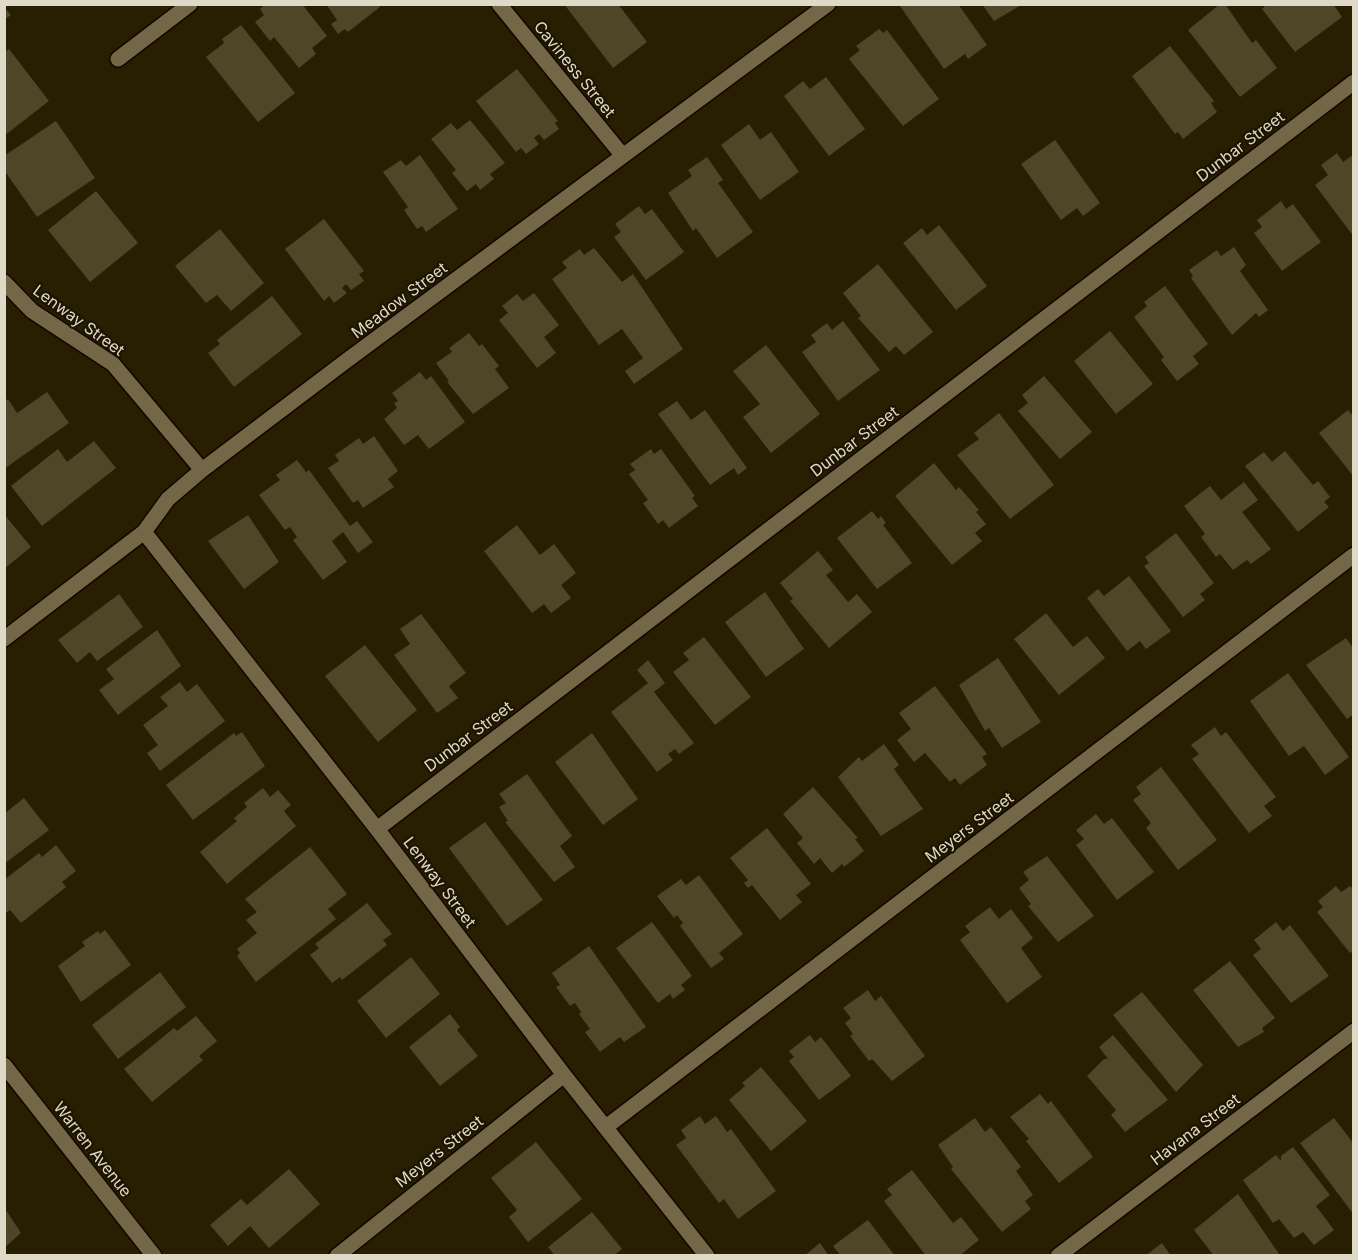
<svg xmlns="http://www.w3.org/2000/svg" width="1358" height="1260" font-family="Inter,sans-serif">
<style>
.building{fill:#4f4527}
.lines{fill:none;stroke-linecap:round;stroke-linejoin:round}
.minor-casing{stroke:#110700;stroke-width:18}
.minor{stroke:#736748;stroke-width:15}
.labels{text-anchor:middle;stroke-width:4.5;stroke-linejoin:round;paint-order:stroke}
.street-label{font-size:16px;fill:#dfd9c8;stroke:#1e1500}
</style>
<rect width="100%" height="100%" fill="#281e01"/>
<path class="building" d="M266,4H302L327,36L312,48L316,54L299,68L274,37L270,41L255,22L264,15L260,9Z
M326,4H378L380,7L348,32L345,29L338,34L331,24L337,20Z
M564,4H618L647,42L613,68Z
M902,4H958L987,45L968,59L965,54L944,69L900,6Z
M982,4H1023L994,21Z
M1220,4H1225L1252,43L1256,40L1277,68L1240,97L1188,30Z
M1267,4H1333L1342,17L1295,52L1262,9Z
M4,7L11,15L4,20Z
M241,25L295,93L258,122L206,57L224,43L222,39Z
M879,29L883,33L887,30L939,99L903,126L849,59L860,50L856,46Z
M1170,46L1214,101L1211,103L1217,112L1183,139L1178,132L1175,134L1132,76Z
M9,49L49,101L4,136V52Z
M517,69L558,121L555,123L559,129L544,140L539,134L534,138L539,144L526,154L521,148L516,152L476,101Z
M826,77L865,129L829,156L784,96L803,81L810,89Z
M470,120L505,163L490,174L494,179L480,190L476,184L467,191L452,173L456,170L431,139L451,123L457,130Z
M56,121L95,178L37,217L4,170V156Z
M749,124L760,140L771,132L799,172L760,200L721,145Z
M1055,140L1100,203L1083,216L1077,208L1061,220L1021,164Z
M1337,153L1343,162L1354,154V237L1315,185L1328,175L1321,165Z
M420,155L458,209L426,232L422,226L417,229L404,210L408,207L383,172L401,160L406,166Z
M707,157L723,180L718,183L753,232L717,258L696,228L693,231L668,193L692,176L688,170Z
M96,191L138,243L90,282L48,230Z
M1281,201L1286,209L1293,204L1321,242L1282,271L1254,233L1262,227L1257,220Z
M639,206L645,214L652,209L684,252L646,280L614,237L621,232L615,224Z
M324,219L364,271L359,274L364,281L351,290L346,284L342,288L347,293L334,303L329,296L324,301L285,249Z
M939,225L987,286L956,310L903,243L922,228L927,235Z
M220,229L264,283L231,311L217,295L206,303L175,266Z
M1234,247L1246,265L1240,271L1268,310L1259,317L1256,313L1232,335L1191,278L1193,276L1189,270L1217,250L1221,256Z
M594,248L622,282L633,274L683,349L634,384L625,371L643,358L622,329L599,345L552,279L567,268L562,262L580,249L584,255Z
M878,264L933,332L904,355L896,346L889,352L858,318L861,316L843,293Z
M1165,286L1208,344L1193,356L1199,364L1177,381L1161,360L1164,357L1134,317L1147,306L1144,302Z
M534,293L559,325L544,337L556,353L537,368L499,320L508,313L502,306L517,294L523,301Z
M272,296L302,334L234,387L208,353L220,344L217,340Z
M843,321L880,370L838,401L802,352L816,342L811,335L827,323L832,330Z
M1110,331L1153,384L1116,414L1074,361Z
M469,333L479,346L482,344L499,366L495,369L509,388L473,414L447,382L449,381L436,363L452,352L449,348Z
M766,345L820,414L771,453L743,417L760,404L733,371Z
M420,372L426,380L431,376L465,422L429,449L418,435L404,445L384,419L397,408L394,403L398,401L392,393Z
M1044,376L1092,432L1060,459L1018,411L1028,403L1022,395Z
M47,392L69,423L4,469V402L8,399L17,413Z
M677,401L691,420L705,410L747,468L738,475L734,468L710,485L658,414Z
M1348,410L1354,417V477L1319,433Z
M999,413L1054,485L1010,519L957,455L979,439L974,433Z
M374,436L398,471L388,479L394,487L363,508L358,500L353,503L328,468L339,461L335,455L359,438L363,444Z
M94,441L116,468L42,526L11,486L58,449L67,462Z
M651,449L654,454L661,449L695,496L692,498L698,506L669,528L663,520L658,524L643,503L648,500L629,474L635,470L630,464Z
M1285,451L1313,485L1318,481L1330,497L1324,502L1329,507L1298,532L1245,466L1264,452L1272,462Z
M297,460L306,472L309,470L350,526L357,521L373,542L358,553L343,532L332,541L347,562L323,580L293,540L297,537L290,527L285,530L259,495L280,480L276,475Z
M934,463L956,490L959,487L979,510L976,512L986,524L975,533L982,541L952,565L895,496Z
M1244,482L1258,500L1242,512L1271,549L1251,564L1247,560L1233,570L1220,554L1216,557L1201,537L1205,534L1184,506L1210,486L1221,500Z
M872,511L878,519L881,516L886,523L883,525L912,563L877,589L837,538Z
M4,514L31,547L4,569Z
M248,515L279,562L244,589L208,541Z
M517,525L540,555L554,544L576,573L561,585L571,598L551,613L544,604L532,613L484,551Z
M1176,533L1214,583L1200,594L1205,600L1183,617L1144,566L1149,563L1145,557Z
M818,551L833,570L826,575L848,602L857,594L872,612L829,648L790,601L793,599L780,583Z
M1129,576L1171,631L1146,649L1140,641L1127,651L1087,598L1098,589L1104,596Z
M765,592L804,649L766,677L725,622Z
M119,594L143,627L97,661L90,652L77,663L58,640Z
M1046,613L1073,647L1087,636L1105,658L1059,695L1014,639Z
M421,614L466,673L449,686L458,698L437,713L394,655L410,644L400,629Z
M157,630L181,666L118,715L99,690L114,679L106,669Z
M704,637L751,697L715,725L673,672L689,660L683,653Z
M1346,638L1354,649V714L1347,719L1306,665Z
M365,645L417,710L378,742L325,676Z
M998,658L1041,722L1002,748L989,728L985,731L959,685Z
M648,660L665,683L654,692L694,743L679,754L675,749L668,754L673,760L657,772L611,712L648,683L637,670Z
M1288,673L1349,757L1325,775L1304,746L1289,756L1250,701Z
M180,682L187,692L197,684L225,721L160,771L147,753L158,745L143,725L168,706L160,697Z
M935,686L987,754L982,757L987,765L960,785L955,778L950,782L925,753L914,762L897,740L911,729L899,713Z
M1215,727L1221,736L1226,732L1276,797L1264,806L1272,816L1249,833L1192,759L1199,754L1191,745Z
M242,732L265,766L193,820L166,785L234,733L236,736Z
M592,733L638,799L603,825L555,762Z
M884,744L899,765L894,769L923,809L881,836L838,777L859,757L862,761Z
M1161,767L1217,840L1178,870L1146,828L1151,823L1133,800L1141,794L1136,787Z
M527,774L572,836L560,846L575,867L554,882L505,822L508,821L499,807L506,803L499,794Z
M813,787L858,838L855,839L864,851L844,867L842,864L832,873L820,858L814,864L797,843L803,838L783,814Z
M263,788L270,797L278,790L291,805L284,811L296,826L227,884L200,852L237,821L234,818L247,807L244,803Z
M24,798L49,830L4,864V814Z
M1096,814L1104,824L1112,818L1154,872L1117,900L1076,845L1084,839L1076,830Z
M485,822L543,900L507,926L449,848Z
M767,828L811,884L796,895L802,902L780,920L752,885L748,888L744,883L748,880L730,858Z
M56,845L76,871L62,882L66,887L21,923L10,910L4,914V880L39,853L42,857Z
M310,847L347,894L328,909L336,919L256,982L237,956L240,953L237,949L257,933L246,920L257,912L245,899Z
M1047,856L1094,916L1058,942L1028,906L1031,904L1019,888L1029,880L1023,872Z
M699,875L743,934L719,953L724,959L711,968L680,926L683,923L677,915L674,918L657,896L681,879L686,885Z
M1336,886L1341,892L1350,886L1354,890V950L1350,953L1317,912L1323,907L1318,901Z
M367,903L392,934L383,940L387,945L342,980L340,977L332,983L310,955L319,948L315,944Z
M990,907L999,919L1011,909L1033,938L1021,948L1042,977L1007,1003L960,940L970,932L965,926Z
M652,922L692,976L681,985L685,990L673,999L670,994L658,1003L616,948Z
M1276,922L1283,931L1290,925L1329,976L1291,1003L1253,955L1261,949L1254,940Z
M105,930L131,965L81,1002L58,966L85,946L82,942L98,931L100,934Z
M589,946L646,1027L624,1042L620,1037L600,1052L585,1032L590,1029L579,1014L581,1012L575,1003L570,1006L556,987L560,985L552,973Z
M411,957L440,994L386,1038L357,1001Z
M1230,961L1275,1018L1262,1028L1264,1032L1238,1047L1193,990Z
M160,972L186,1007L118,1059L92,1025Z
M868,990L875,1001L881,996L925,1056L892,1081L872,1059L869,1061L850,1036L853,1034L845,1023L851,1018L843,1008Z
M1142,992L1203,1065L1176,1092L1113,1015Z
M450,1014L460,1027L457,1030L478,1056L440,1086L409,1047Z
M196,1016L217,1041L199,1056L203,1060L152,1102L124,1069L174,1028L177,1031Z
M810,1035L815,1042L821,1037L851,1076L819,1100L789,1061L794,1057L789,1051Z
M1113,1035L1168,1100L1125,1132L1111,1115L1116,1110L1087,1076L1104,1059H1108L1099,1047Z
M761,1067L807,1121L771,1151L729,1100L745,1086L742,1083Z
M1040,1094L1048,1104L1051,1101L1093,1157L1059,1183L1026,1141L1029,1139L1010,1117Z
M700,1116L705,1124L716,1116L727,1132L731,1129L776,1191L738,1219L724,1199L719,1203L676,1145L686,1138L681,1130Z
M975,1118L985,1132L991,1127L1021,1167L1016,1171L1033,1195L1025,1201L1031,1209L1002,1232L951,1169L953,1167L938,1145Z
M1334,1118L1354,1144V1215L1300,1143Z
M536,1142L582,1199L528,1242L509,1217L517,1210L491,1178Z
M1293,1147L1330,1195L1316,1206L1334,1230L1314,1245L1303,1232L1294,1238L1279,1219L1273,1223L1243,1180L1276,1155L1281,1161V1156Z
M289,1169L320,1204L269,1248L250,1226L228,1246L210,1225L241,1199L247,1205Z
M912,1170L953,1223L961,1217L979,1240L959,1256H926L884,1201L892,1195L887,1189Z
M1238,1194L1279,1254L1277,1256H1214L1194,1230Z
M4,1207L21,1233L4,1248Z
M592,1212L622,1249L613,1256H555L548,1247Z
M868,1220L895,1256H841L833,1246Z
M820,1243L829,1256H804Z
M1162,1243L1171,1256H1145Z"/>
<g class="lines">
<defs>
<path id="minor" d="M499,4L623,156
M118,59L190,4
M4,282L32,311L113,364L202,470
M144,532L377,829L564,1075L707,1256
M4,639L144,532L168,499L202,470L346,361L828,4
M377,829L1354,82
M4,1065L154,1256
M606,1127L1354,555
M337,1256L564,1075
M1058,1256L1354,1031"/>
</defs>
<use href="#minor" class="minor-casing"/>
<use href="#minor" class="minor"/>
</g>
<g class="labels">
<g class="street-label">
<text transform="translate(575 69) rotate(51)" y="6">Caviness Street</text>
<text transform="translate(1240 146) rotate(-37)" y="6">Dunbar Street</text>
<text transform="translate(399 300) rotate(-37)" y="6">Meadow Street</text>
<text transform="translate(79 320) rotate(36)" y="6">Lenway Street</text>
<text transform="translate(854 441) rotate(-37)" y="6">Dunbar Street</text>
<text transform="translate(468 736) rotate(-37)" y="6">Dunbar Street</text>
<text transform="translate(969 827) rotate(-37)" y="6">Meyers Street</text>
<text transform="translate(440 882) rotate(53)" y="6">Lenway Street</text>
<text transform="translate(1195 1129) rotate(-37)" y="6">Havana Street</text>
<text transform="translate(93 1149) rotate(52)" y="6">Warren Avenue</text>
<text transform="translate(439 1151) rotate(-38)" y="6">Meyers Street</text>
</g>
</g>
<rect width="1358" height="1260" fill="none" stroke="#dfd9c8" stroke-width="12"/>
</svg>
